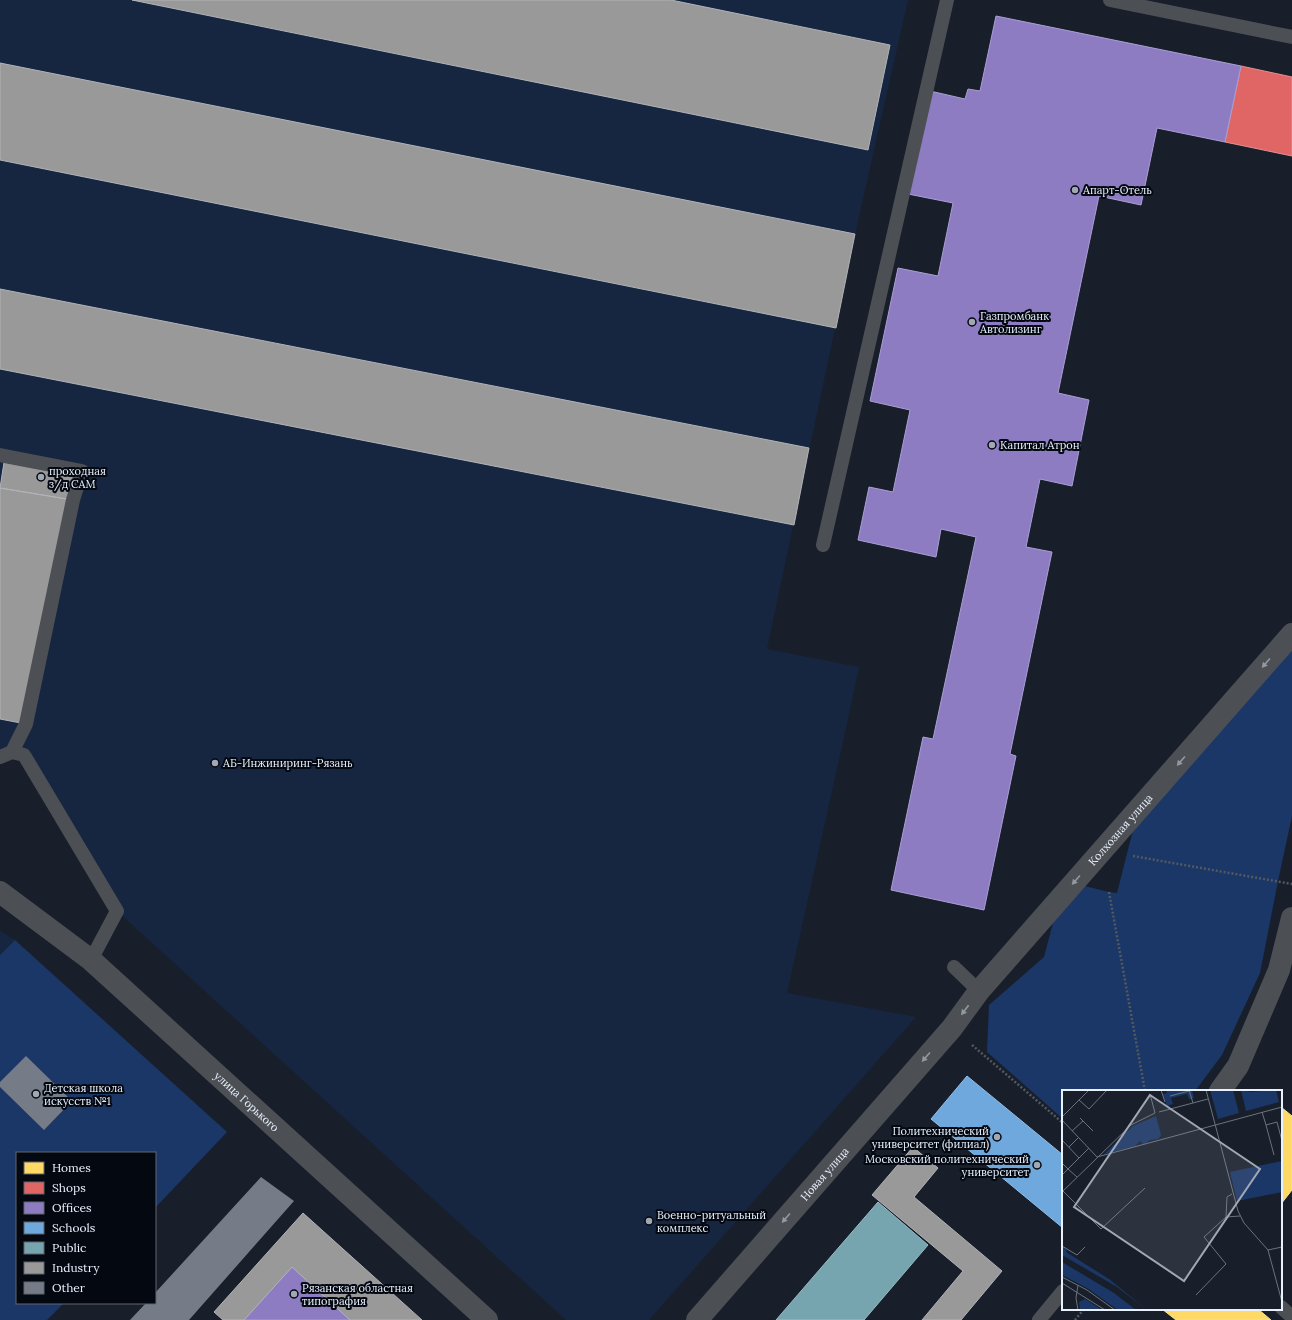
<svg xmlns="http://www.w3.org/2000/svg" width="1292" height="1320" font-family="Lora,serif">
<style>
.built{fill:#162640}
.green{fill:#1a3767}
.homes{fill:#ffd966;stroke:#f8e093}
.shops{fill:#e06666;stroke:#e39093}
.offices{fill:#8e7cc3;stroke:#a99fd4}
.schools{fill:#6fa8dc;stroke:#94bee6}
.public{fill:#76a5af;stroke:#98bcc6}
.industry{fill:#999;stroke:#b1b3b7}
.building{fill:#767c87}
.lines{fill:none;stroke-linecap:round;stroke-linejoin:round}
.path{stroke:#55595f;stroke-width:2.5;stroke-dasharray:2 2;stroke-linecap:butt}
.service{stroke:#4c5055;stroke-width:14}
.minor{stroke:#4c5055;stroke-width:22}
.tertiary{stroke:#4c5055;stroke-width:22}
.oneway{fill:#9398a1}
.poi-dot{fill:#a0a8b4;stroke:#040811;stroke-width:1.5}
.labels{text-anchor:middle;stroke-width:4;stroke-linejoin:round;paint-order:stroke}
.poi-label{font-size:11px;fill:#e9f1fd;stroke:#040811;text-anchor:start}
.street-label{font-size:11px;fill:#e9f1fd;stroke:#040811}
.inset-road{fill:none;stroke:#6c737f;stroke-width:1}
.view{fill:#a0a8b4;fill-opacity:0.15;stroke:#a0a8b4;stroke-width:2}
.inset-edge{fill:none;stroke:#e9f1fd;stroke-width:2}
</style>
<rect width="100%" height="100%" fill="#181f2b"/>
<path class="built" d="M0,0H908L855,234L767,649L859,667L846,728L787,993L916,1017L649,1320H566L117,911L24,755L0,750Z
M0,931L15,940L0,955Z"/>
<path class="green" d="M1292,636V816L1278,881L1260,973L1222,1055L1195,1091H1063V1119L987,1052L989,1005L1044,957L1064,881L1109,892L1117,893L1135,822Z
M15,940L227,1132L155,1208V1153H17V1303H64L47,1320H0V955Z"/>
<path class="homes" d="M1281,1107L1292,1116V1190L1281,1204Z
M1162,1309H1258L1271,1320H1176Z"/>
<path class="shops" d="M1241,66L1292,77V156L1225,142Z"/>
<path class="offices" d="M996,16L1241,66L1225,142L1157,128L1141,205L1099,196L1058,393L1089,400L1072,486L1040,479L1026,547L1052,552L1010,754L1016,756L984,910L891,890L923,737L933,739L976,537L941,529L936,557L858,540L869,487L893,492L910,410L870,401L898,268L938,276L953,203L908,194L930,91L965,99L968,89L980,91Z
M292,1267L350,1320H244Z"/>
<path class="schools" d="M967,1076L1063,1155V1228L931,1119Z"/>
<path class="public" d="M878,1202L928,1245L864,1320H776Z"/>
<path class="industry" d="M132,0H671L890,45L868,150Z
M0,63L855,234L836,328L0,160Z
M0,289L809,448L794,525L0,369Z
M5,456L82,471L73,500L0,488Z
M0,488L73,500L26,724L0,719Z
M913,1147L938,1168L914,1197L1002,1271L961,1320H922L963,1271L872,1195Z
M303,1213L422,1320H350L292,1267L244,1320H223L214,1312Z"/>
<path class="building" d="M26,1056L72,1101L44,1130L0,1087V1082Z
M261,1177L294,1201L189,1320H130L146,1303H155V1293Z"/>
<g class="lines">
<path class="path" d="M1133,856L1292,884
M1109,892L1145,1091
M972,1045L1063,1123
M1075,1320L1084,1309"/>
<path class="service" d="M1110,0L1292,37
M0,455L82,471L73,500L26,724L12,752L24,755L117,911L91,960
M823,545L947,0
M0,757L12,752
M954,967L979,991
M1281,1307L1292,1317
M1039,1320L1063,1291"/>
<path class="minor" d="M1220,1091L1238,1066L1279,970L1292,918"/>
<g class="tertiary">
<path id="s1" d="M0,892L91,960L487,1320"/>
<path id="s2" d="M697,1320L952,1028L979,991L1292,634"/>
</g>
</g>
<defs><path id="oneway-solid" d="M-6-.8H1V-3.2L6.5 0L1 3.2V.8H-6Z"/></defs>
<g class="oneway">
<use href="#oneway-solid" transform="translate(1266 663) rotate(131)"/>
<use href="#oneway-solid" transform="translate(1181 761) rotate(131)"/>
<use href="#oneway-solid" transform="translate(1076 880) rotate(131)"/>
<use href="#oneway-solid" transform="translate(965 1010) rotate(127)"/>
<use href="#oneway-solid" transform="translate(926 1057) rotate(131)"/>
<use href="#oneway-solid" transform="translate(786 1218) rotate(131)"/>
</g>
<g class="poi-dot">
<circle cx="1075" cy="190" r="4"/>
<circle cx="972" cy="322" r="4"/>
<circle cx="992" cy="445" r="4"/>
<circle cx="41" cy="477" r="4"/>
<circle cx="215" cy="763" r="4"/>
<circle cx="36" cy="1094" r="4"/>
<circle cx="997" cy="1137" r="4"/>
<circle cx="1037" cy="1165" r="4"/>
<circle cx="649" cy="1221" r="4"/>
<circle cx="294" cy="1294" r="4"/>
</g>
<g class="labels">
<g class="poi-label">
<text x="1083" y="194">Апарт-Отель</text>
<text x="980" y="320">Газпромбанк<tspan x="980" dy="13">Автолизинг</tspan></text>
<text x="1000" y="449">Капитал Атрон</text>
<text x="49" y="475">проходная<tspan x="49" dy="13">з/д САМ</tspan></text>
<text x="223" y="767">АБ-Инжиниринг-Рязань</text>
<text x="44" y="1092">Детская школа<tspan x="44" dy="13">искусств №1</tspan></text>
<text x="989" y="1135" text-anchor="end">Политехнический<tspan x="989" dy="13">университет (филиал)</tspan></text>
<text x="1029" y="1163" text-anchor="end">Московский политехнический<tspan x="1029" dy="13">университет</tspan></text>
<text x="657" y="1219">Военно-ритуальный<tspan x="657" dy="13">комплекс</tspan></text>
<text x="302" y="1292">Рязанская областная<tspan x="302" dy="13">типография</tspan></text>
</g>
<g class="street-label">
<text dy="4" stroke="none"><textPath href="#s2" startOffset="648">Колхозная улица</textPath></text>
<text dy="4" stroke="none"><textPath href="#s1" startOffset="324">улица Горького</textPath></text>
<text dy="4" stroke="none"><textPath href="#s2" startOffset="194">Новая улица</textPath></text>
</g>
</g>
<g transform="translate(1062 1090)">
<rect width="220" height="220" fill="#181f2b"/>
<path d="M104,0H130L132,8L127,9L125,4L109,8L111,14L105,16L101,4L105,3ZM148,0H171L177,23L156,29ZM179,0L189,2L214,0L217,12L184,21ZM94,26L99,45L96,49L88,50L82,55L78,51L73,56L42,64L71,36ZM220,71V102L175,111L168,82ZM0,156L5,160L4,162L47,189L85,220L55,197L0,165ZM0,172L52,203L74,220H56L25,198L0,185ZM23,209L40,220H18L17,212Z" fill="#1a3767"/>
<path class="inset-road" d="M99,0L103,12M127,0L131,13M144,0L176,121L182,133L206,160L220,212M108,6L127,1M17,10L27,19L45,0M97,22L146,9M200,22L204,35L215,32L220,51M0,27L27,0M0,30L35,67M21,31L31,41M204,35L212,65M10,41L21,31L18,28M0,50L17,68M7,57L16,48M35,67L220,17M0,73L6,79L27,58M0,85L6,79L15,87M1,101L39,139L83,98M0,102L69,35L93,23L88,4M164,127L178,126M0,156L15,165L23,157M206,160L220,157M0,187L25,200L53,220M0,193L43,220M16,195L14,208L16,220M134,205L164,174L142,147L164,127L165,107L170,104"/>
<path class="view" d="M88,5L198,79L122,191L12,117Z"/>
<rect width="220" height="220" class="inset-edge"/>
</g>
<rect x="16" y="1152" width="140" height="152" fill="#040811" stroke="#60656f"/>
<rect x="24" y="1162" width="20" height="12" fill="#ffd966" stroke="#60656f"/>
<text x="52" y="1172" font-size="12" fill="#e9f1fd">Homes</text>
<rect x="24" y="1182" width="20" height="12" fill="#e06666" stroke="#60656f"/>
<text x="52" y="1192" font-size="12" fill="#e9f1fd">Shops</text>
<rect x="24" y="1202" width="20" height="12" fill="#8e7cc3" stroke="#60656f"/>
<text x="52" y="1212" font-size="12" fill="#e9f1fd">Offices</text>
<rect x="24" y="1222" width="20" height="12" fill="#6fa8dc" stroke="#60656f"/>
<text x="52" y="1232" font-size="12" fill="#e9f1fd">Schools</text>
<rect x="24" y="1242" width="20" height="12" fill="#76a5af" stroke="#60656f"/>
<text x="52" y="1252" font-size="12" fill="#e9f1fd">Public</text>
<rect x="24" y="1262" width="20" height="12" fill="#999999" stroke="#60656f"/>
<text x="52" y="1272" font-size="12" fill="#e9f1fd">Industry</text>
<rect x="24" y="1282" width="20" height="12" fill="#767c87" stroke="#60656f"/>
<text x="52" y="1292" font-size="12" fill="#e9f1fd">Other</text>
</svg>
